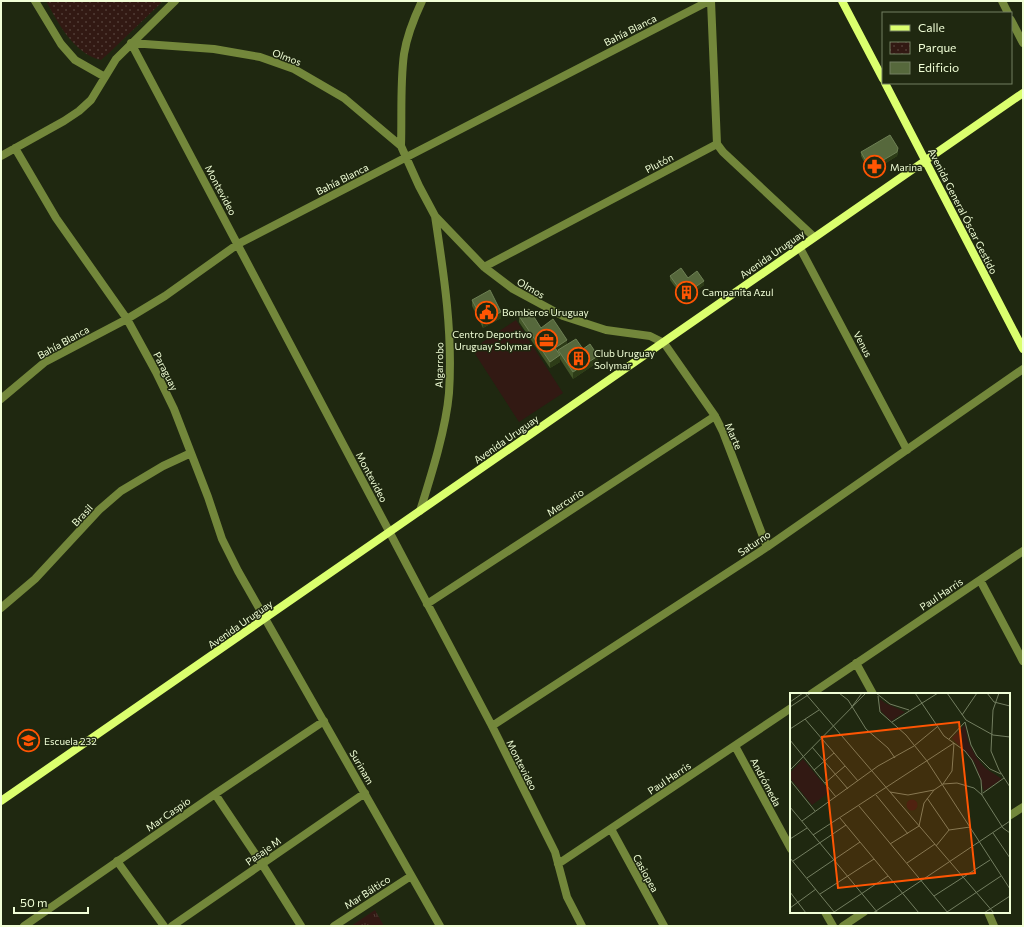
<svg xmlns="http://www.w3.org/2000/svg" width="1024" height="927" font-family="Commissioner,sans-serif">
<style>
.grass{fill:url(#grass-tufts)}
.park{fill:url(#park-dots)}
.pitch{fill:#321913}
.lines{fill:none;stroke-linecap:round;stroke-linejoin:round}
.street{stroke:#73873b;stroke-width:8}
.secondary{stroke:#dbff6e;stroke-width:8}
.wall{fill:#435629}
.shaded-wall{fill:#2d3c17}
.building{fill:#56683c;stroke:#6e8054}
.labels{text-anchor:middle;stroke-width:3;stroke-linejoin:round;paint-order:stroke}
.street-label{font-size:10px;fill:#f1ffd7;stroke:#1f2810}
.poi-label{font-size:10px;fill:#f1ffd7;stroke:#1f2810;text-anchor:start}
.inset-road{fill:none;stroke:#737e60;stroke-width:1}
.view{fill:#ff5503;fill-opacity:0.15;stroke:#ff5503;stroke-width:2}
.inset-edge{fill:none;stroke:#f1ffd7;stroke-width:2}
</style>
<defs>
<pattern id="grass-tufts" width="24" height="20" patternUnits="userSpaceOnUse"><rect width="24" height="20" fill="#321913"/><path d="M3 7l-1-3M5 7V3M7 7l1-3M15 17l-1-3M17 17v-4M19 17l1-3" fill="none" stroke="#503c35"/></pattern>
<pattern id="park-dots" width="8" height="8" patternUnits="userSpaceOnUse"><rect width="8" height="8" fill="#321913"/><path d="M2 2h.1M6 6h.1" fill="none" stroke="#503c35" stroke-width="1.8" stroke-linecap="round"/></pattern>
</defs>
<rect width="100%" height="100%" fill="#1f2810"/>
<path class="grass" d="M375,910L384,926H351Z"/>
<path class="park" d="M46,1H163L109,53L101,60C73,53 59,24 46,1Z"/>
<path class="pitch" d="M516,320L563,393L519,422L472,349Z"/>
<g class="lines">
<path class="street" d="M35,1L61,44L75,60L105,77
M711,1L717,144
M1002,1L1008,13
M1011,20L1023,43
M131,43L492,726L555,852L567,897L582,926
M131,43L214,49L260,57L294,69L344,98L401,146L419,186L435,216L484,267L513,289L563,316L606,330L650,336L664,343L715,416L723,432L767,547
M717,144L723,152L814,237
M401,146C402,116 400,84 404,54C407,35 414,18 422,1
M15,148L56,218L127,319L156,372L174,409L208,497L222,539L238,571L440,926
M1,156L64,121L79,111L91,100L116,59L175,1
M800,248L907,450
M484,267L717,144
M1,399L45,362L127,319L165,296L238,244L709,1
M420,511C431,476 446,429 449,393C453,333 444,275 435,216
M980,580L1023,661
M427,604L715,416
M1,608L35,579L99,510L121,491L163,466L191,453
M856,663L873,694
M811,694L1023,551
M492,726L767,547L1023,369
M735,746L791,849
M215,794L262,864L301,926
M1009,816L1023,807
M611,829L664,926
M117,861L164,926
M558,864L791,708
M825,912L833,926
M988,912L994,926
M24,926L215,794L324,721
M172,926L365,793
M334,926L411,876
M843,926L864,912"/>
<path class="secondary" d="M842,1L883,79
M885,83L1023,349
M1,801L1023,93"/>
</g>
<path class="wall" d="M861,152H898L897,156L870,173L861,156Z
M670,276L688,278L704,285L684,299L670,280Z
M472,300L501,318L483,328L472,306Z
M519,316L541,328L567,345L583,349L598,362L573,379L560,359V362L550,368L519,322Z"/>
<path class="shaded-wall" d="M898,148L897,156L870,173V168Z
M704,281V285L684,299V295Z
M501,312V318L483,328V321Z
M567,340V346L558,350V352L555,354V348Z
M560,355V362L550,368V362Z
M598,356V362L573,379V372Z"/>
<path class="building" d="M890,135L898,148L897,152L870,168L861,152Z
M681,268L688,278L697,271L704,281L684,295L670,276Z
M490,290L501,312L483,321L472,300Z
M529,309L541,328L553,319L567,340L555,348L560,355L550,362L519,316Z
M576,339L583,349L590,344L598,356L573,372L558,350Z"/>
<defs>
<symbol id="pharmacy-ring" viewBox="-11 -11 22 22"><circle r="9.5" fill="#1f2810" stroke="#ff5503" stroke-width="1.5"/><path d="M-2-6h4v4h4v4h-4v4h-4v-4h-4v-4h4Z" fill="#ff5503"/></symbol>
<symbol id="building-ring" viewBox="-11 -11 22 22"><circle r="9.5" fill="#1f2810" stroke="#ff5503" stroke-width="1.5"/><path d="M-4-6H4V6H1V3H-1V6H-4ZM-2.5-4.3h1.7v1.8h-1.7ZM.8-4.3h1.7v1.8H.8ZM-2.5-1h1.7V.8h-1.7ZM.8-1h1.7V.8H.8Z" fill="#ff5503"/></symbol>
<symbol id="civic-ring" viewBox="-11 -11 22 22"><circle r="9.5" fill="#1f2810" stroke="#ff5503" stroke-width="1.5"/><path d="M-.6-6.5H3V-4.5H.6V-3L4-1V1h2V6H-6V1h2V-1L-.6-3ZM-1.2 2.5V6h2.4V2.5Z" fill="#ff5503"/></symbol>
<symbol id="office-ring" viewBox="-11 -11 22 22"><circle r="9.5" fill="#1f2810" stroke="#ff5503" stroke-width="1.5"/><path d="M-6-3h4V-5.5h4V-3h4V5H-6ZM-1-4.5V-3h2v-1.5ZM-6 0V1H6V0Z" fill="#ff5503"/></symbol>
<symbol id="school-ring" viewBox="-11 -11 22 22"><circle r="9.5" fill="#1f2810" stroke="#ff5503" stroke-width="1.5"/><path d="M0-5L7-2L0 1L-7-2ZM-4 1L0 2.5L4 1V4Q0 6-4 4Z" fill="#ff5503"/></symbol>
</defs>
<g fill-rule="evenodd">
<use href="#pharmacy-ring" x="862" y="154" width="25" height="25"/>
<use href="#building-ring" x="674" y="280" width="25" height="25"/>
<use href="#civic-ring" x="474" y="300" width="25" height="25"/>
<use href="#office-ring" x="534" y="328" width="25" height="25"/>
<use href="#building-ring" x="566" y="346" width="25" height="25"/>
<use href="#school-ring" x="16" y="728" width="25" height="25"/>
</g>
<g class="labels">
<g class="street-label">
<text transform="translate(630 30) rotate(-27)" y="4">Bahía Blanca</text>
<text transform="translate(287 57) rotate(21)" y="4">Olmos</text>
<text transform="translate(659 163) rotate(-28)" y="4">Plutón</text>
<text transform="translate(342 179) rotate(-27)" y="4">Bahía Blanca</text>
<text transform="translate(221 190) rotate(62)" y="4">Montevideo</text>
<text transform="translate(963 211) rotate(63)" y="4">Avenida General Óscar Gestido</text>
<text transform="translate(772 254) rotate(-35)" y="4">Avenida Uruguay</text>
<text transform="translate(531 288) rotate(30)" y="4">Olmos</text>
<text transform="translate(63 342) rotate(-29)" y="4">Bahía Blanca</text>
<text transform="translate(863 344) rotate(62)" y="4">Venus</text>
<text transform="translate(439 365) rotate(-89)" y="4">Algarrobo</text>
<text transform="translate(166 371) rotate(63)" y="4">Paraguay</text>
<text transform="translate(734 436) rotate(67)" y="4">Marte</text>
<text transform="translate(506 439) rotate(-35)" y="4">Avenida Uruguay</text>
<text transform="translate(372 477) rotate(62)" y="4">Montevideo</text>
<text transform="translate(565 502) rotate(-33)" y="4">Mercurio</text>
<text transform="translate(82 515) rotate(-47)" y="4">Brasil</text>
<text transform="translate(754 543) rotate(-34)" y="4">Saturno</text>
<text transform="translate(941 594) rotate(-34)" y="4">Paul Harris</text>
<text transform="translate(240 624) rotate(-35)" y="4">Avenida Uruguay</text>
<text transform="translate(522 765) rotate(63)" y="4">Montevideo</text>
<text transform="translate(362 767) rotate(60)" y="4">Surinam</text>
<text transform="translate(669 778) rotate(-34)" y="4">Paul Harris</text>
<text transform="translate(766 782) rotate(62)" y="4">Andrómeda</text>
<text transform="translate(168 814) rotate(-35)" y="4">Mar Caspio</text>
<text transform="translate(263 851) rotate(-35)" y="4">Pasaje M</text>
<text transform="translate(646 873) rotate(61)" y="4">Casiopea</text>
<text transform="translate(367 892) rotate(-33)" y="4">Mar Báltico</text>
</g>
<g class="poi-label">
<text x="890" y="171">Marina</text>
<text x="702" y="296">Campanita Azul</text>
<text x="502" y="316">Bomberos Uruguay</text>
<text x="532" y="338" text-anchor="end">Centro Deportivo<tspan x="532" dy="12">Uruguay Solymar</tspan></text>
<text x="594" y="357">Club Uruguay<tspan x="594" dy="12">Solymar</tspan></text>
<text x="44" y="745">Escuela 232</text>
</g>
</g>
<g transform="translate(790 693)">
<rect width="220" height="220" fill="#1f2810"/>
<path d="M13,66L40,99L22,112L0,85V80Z" fill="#321913"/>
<path d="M90,6L95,10L115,19L101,28L90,17ZM175,32L178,48L186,64L195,75L212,86L194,98L185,70L162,45Z" fill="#321913"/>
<path d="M116.5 112a5.5 5.5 0 1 1 11 0a5.5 5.5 0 1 1-11 0Z" fill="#321913"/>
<path class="inset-road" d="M15,0L204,220M49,0L58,7L76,36L98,55L105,65M86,0L100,11L119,17M125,0L154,43L175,58L182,67L191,87L192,102M157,0L176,27L203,42L220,44M197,0L204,9L220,13M209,0L203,17L201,58L209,77L220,94M88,3L90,19L116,42L137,68L220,196M0,9L13,0M0,14L21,0M61,15L72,0M172,22L187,0M15,26L68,88M102,29L148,0M175,29L181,52L187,63L200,76L211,81M0,36L29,17M159,46L175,29M0,47L46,104M22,54L58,96M0,77L76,0M24,77L44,60M0,87L25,118M35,90L55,73M153,91L167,90L184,95L192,102L213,135L220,140M100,99L118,102L144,97M193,100L214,85M86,102L118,141M137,105L159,137M69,113L158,220M0,114L88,220M50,125L129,220M12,128L88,73L124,53L147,34M159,137L180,134M203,140L220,165M23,142L164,50M0,146L17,135M100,151L129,133L134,110L144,97L153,91L162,78L164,50M146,153L159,137M0,165L45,220M3,168L56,132M117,170L145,151M17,185L70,149M0,199L16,220M30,201L84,166M144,203L200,167M0,215L26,196M44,219L98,183M157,219L211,183M83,220L220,128M194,220L220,203"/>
<path class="view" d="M169,29L185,180L48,195L32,44Z"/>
<rect width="220" height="220" class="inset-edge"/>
</g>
<rect width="1024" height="927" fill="none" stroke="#f1ffd7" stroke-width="4"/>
<rect x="882" y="12" width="130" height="72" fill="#1f2810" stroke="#737e60"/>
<rect x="890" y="25" width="20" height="6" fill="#dbff6e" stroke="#737e60"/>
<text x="918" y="32" font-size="12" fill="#f1ffd7">Calle</text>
<rect x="890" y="42" width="20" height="12" fill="url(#park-dots)" stroke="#737e60"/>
<text x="918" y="52" font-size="12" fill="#f1ffd7">Parque</text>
<rect x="890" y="62" width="20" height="12" fill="#56683c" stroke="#737e60"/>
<text x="918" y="72" font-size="12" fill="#f1ffd7">Edificio</text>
<path d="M14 907v6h74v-6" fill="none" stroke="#f1ffd7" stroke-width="2"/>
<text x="20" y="907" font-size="12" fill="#f1ffd7" stroke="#1f2810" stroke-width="3" paint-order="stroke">50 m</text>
</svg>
